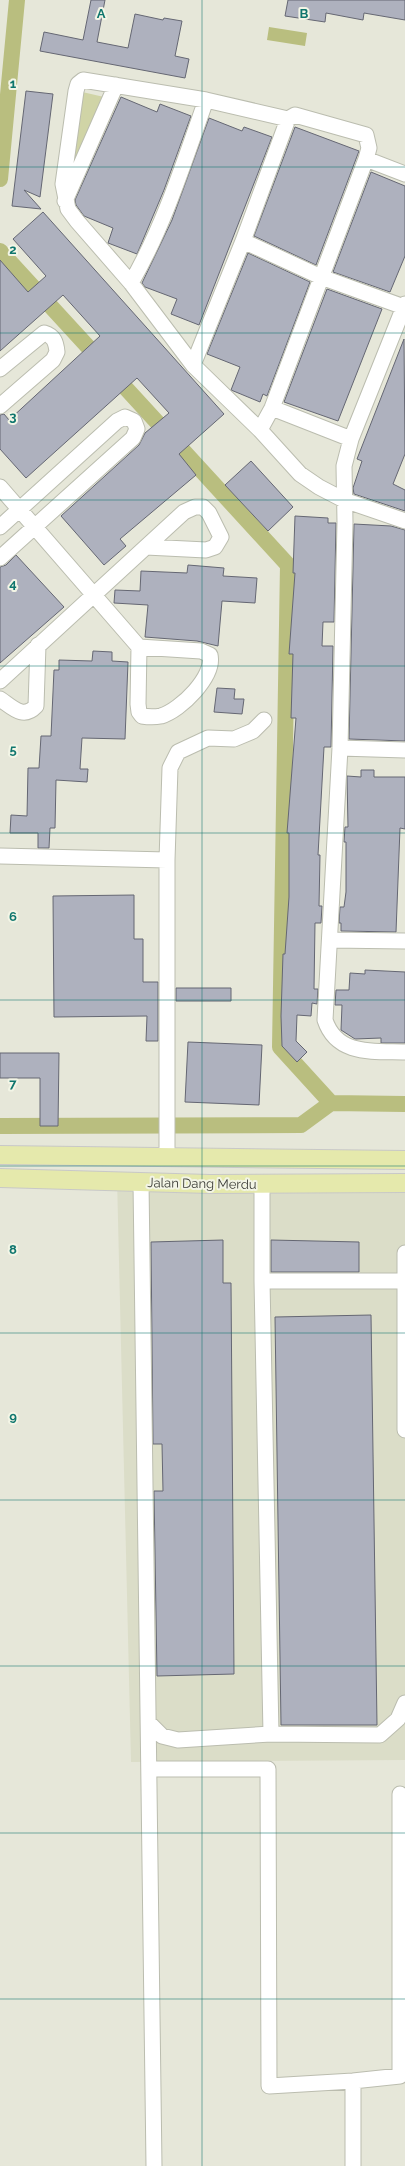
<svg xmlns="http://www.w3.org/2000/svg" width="405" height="2166" font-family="Raleway,sans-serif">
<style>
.built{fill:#dbddc8}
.green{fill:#d0d4a6}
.water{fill:#b9be7f}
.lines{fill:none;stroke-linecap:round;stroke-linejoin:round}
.canal{stroke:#b9be7f;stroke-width:16}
.building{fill:#aeb1be;stroke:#656773}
.minor-casing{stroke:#bbbdaf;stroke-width:17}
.major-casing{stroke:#c8c8c7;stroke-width:20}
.minor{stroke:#fff;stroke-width:15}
.major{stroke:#e5e9ac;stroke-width:18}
.grid{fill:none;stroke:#0f766e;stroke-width:1;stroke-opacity:0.55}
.labels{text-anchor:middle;stroke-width:4;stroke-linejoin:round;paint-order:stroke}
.street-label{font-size:13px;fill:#3b3c36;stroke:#f3f5e6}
.grid-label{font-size:13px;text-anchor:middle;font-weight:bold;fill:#0f766e;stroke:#f3f5e6;stroke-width:4;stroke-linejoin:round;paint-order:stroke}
</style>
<rect width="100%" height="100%" fill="#e6e7d9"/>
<path class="built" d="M117,1178L405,1188V1760L131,1762Z"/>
<path class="green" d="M78,91L104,97L64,183Z"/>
<path class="water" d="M269,27L307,33L305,46L267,40Z"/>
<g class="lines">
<path class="canal" d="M0,179L17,0
M0,251L288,565L280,1047L331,1103
M0,1126L301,1125L331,1103L405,1104"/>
</g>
<path class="building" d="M91,0H105L97,42L128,48L135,14L163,20L164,18L182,21L175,56L189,59L185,78L40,51L44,32L83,40Z
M288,0H405V20L364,13L363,20L326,13L325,22L285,16Z
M26,91L53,94L40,197L24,190L41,209L12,206Z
M121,97L157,112L160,104L191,116L164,190L137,254L108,243L113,228L84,216L76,205L75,200Z
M209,118L242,131L244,127L272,137L199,325L171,314L177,299L145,287L142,283L172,220Z
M295,127L359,151L316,265L254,236Z
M371,172L405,186V256L390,292L333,272Z
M43,212L224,414L179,454L196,475L120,539L126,546L104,565L61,516L139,445L145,433L169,413L137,378L26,478L0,449V415L4,414L9,420L100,336L63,295L0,351V260L28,292L46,276L13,239Z
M248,253L310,282L267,396L263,394L260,402L231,390L240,367L207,354Z
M327,289L382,309L338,421L284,402Z
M404,339L405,454L393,484L405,490V511L354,494L353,488L362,461L357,459Z
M251,461L293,507L268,531L225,485Z
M295,516L328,518V523H336L334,622H323L322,646H333L331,747H324L318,855H320L319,906H322L321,923H315L314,989H318L317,1004L312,1003L311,1016L297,1015L296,1041L307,1052L297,1062L282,1046L281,1016L283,954H285L289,897V833H287L296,718H291L293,654H289L295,573H293Z
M354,524L391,526L405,530V741L349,739Z
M16,555L64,607L0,663V567L6,565Z
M188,565L224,568L223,576L257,578L255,603L222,601L218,646L197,641L145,637L148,605L114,603L115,590L140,591L141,571L187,573Z
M93,651L112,652V661L128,662L125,739L82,738L80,769H88L87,782L56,780L55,828H50L49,848H38V833H10L11,815L27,816L28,768H39L41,736H51L54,670H59V660L92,661Z
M217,688L235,689L234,699H244L242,714L214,712Z
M361,770H374V777H405V829L400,828L396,932L341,931V923H339L340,907H344L346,892V842H344L345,827H348L347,776L361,777Z
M134,895V939H143V982H158V1041H146L147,1016L54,1017L53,896Z
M365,970L405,972V1043H381V1038L355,1039L341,1030L342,1005H335L336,990H349L350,973L365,974Z
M176,988H231V1001H176Z
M188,1042L262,1045L259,1105L185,1102Z
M0,1053H59L58,1126H40V1078H0Z
M223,1240V1283H231L234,1674L157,1676L154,1491H163L162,1444H153L151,1242Z
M271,1240L359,1242V1272H271Z
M371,1315L377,1725H281L275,1317Z"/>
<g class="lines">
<defs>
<path id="minor" d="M366,159L405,174
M65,201L116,85
M243,241L321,277L404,307
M131,283C164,226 184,162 206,100
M405,304L351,439L344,466L345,522L340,748L325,1020C337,1056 373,1051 405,1052
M193,365L243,241L288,119
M0,369L44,333C54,336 56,342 57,352L53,360L0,406
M272,408L351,439
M260,430L272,408L366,159L369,148L366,135L295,115L288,119L206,100L83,80L78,84L76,91L63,184L68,209L77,221L131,283L193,365L260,430L300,474L319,487L344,500L405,521
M0,487L139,647L138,704L139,712L142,716C148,717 156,717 161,716C181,710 215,676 210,655L201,651L139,647
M0,527L117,421L125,417L134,421L137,429L133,438L0,558
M0,681L184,512L195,507H203L209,513L221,537L215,547L206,550L146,547
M0,699C12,707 23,720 36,706L38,645
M340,748L405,750
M0,856L167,860
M331,940L405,941
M167,1157V860L170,768L178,752L208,738L234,739L253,731L264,720
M141,1182L154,2166
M262,1184V1281L271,1734L380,1735L398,1719L405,1703
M405,1253V1430
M262,1281H404
M149,1723L162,1736L178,1740L271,1734
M149,1769H268L269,2086L353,2081L400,2076V1794
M353,2166V2081"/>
<path id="major" d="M0,1155L405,1160
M0,1178L210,1184L405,1183"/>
</defs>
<use href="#minor" class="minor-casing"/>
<use href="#major" class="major-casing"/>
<use href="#minor" class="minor"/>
<use href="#major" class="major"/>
</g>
<path class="grid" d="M202,0V2166M0,167H405M0,333H405M0,500H405M0,666H405M0,833H405M0,1000H405M0,1166H405M0,1333H405M0,1500H405M0,1666H405M0,1833H405M0,1999H405"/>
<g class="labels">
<g class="street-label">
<text transform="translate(202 1183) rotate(1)" y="5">Jalan Dang Merdu</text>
</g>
</g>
<g class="grid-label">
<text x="101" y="18">A</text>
<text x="304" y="18">B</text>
<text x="13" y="88">1</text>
<text x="13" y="254">2</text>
<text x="13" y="421">3</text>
<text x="13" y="588">4</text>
<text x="13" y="754">5</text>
<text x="13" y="921">6</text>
<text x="13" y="1088">7</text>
<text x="13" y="1254">8</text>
<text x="13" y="1421">9</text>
</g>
</svg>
